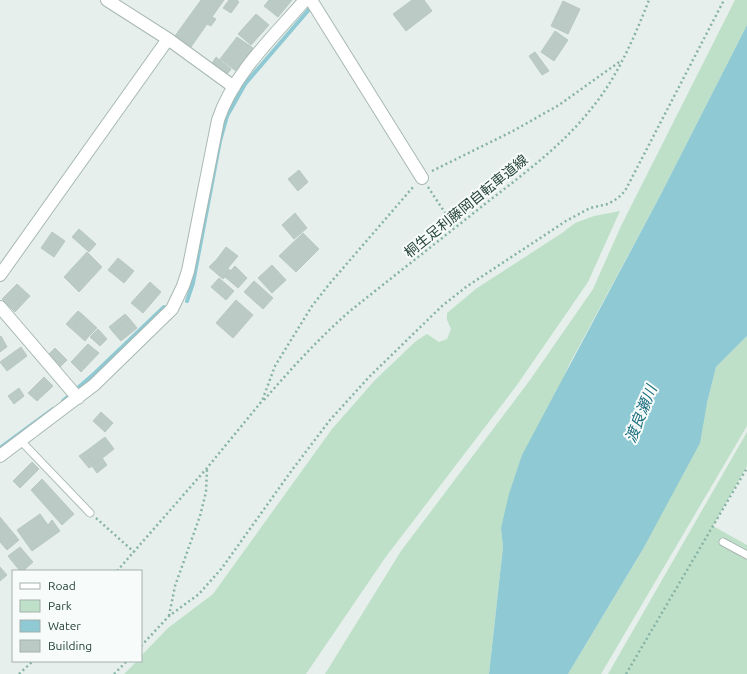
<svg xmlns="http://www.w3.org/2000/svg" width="747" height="674" font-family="Ubuntu,'Noto Sans JP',sans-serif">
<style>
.green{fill:#bfe0c8}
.water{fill:#8ec9d4}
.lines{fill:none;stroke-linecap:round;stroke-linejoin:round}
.stream{stroke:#8ec9d4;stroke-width:4}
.building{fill:#bbcac4;stroke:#b8c9c2}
.service-casing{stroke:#a8b8b2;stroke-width:9}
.minor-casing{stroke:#a8b8b2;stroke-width:14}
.path{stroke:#86b3a5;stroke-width:2.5;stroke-dasharray:2 3;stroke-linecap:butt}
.service{stroke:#fff;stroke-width:7}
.minor{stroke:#fff;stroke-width:12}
.labels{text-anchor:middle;stroke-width:4;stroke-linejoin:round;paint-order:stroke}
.street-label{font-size:14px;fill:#24423a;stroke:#f7fbf9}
.water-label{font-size:15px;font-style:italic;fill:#1c6f80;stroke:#f7fbf9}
</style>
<rect width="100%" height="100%" fill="#e6efeb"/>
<path class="green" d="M735,0H747V25L661,194L569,365L501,528L503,547L489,674H325L401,551L530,380L593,289L621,226Z
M620,211L588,282L517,385L385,558L306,674H124L137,661H141V656L168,628L213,594L332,429L375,380L416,341L427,334L439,342L447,339L451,329L447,320V313L477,288L562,233L575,223L594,216Z
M747,336V426L601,674H568L643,549L707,403L716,367Z
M747,432V466L713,526L747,545V674H608Z"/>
<path class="water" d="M747,25V336L716,367L707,403L700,443L643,549L568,674H489L503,547L501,528L509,494L522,455L661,194Z"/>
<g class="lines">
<path class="stream" d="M187,301L193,283L220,141L227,116L245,84L312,6
M63,401L95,373L164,307
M0,448L53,409"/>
</g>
<path class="building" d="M201,0H224L212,17L216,19L211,26L207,24L191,47L175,36Z
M229,0H237L239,2L231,13L223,8Z
M269,0H292L278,17L264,6Z
M412,0H424L432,11L406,31L393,14Z
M563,1L580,9L568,34L551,26Z
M256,14L269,25L251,45L238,34Z
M555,31L568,40L554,61L541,52Z
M237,37L253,48L236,71L220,59Z
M535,52L549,71L542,75L529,56Z
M216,57L231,69L224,78L210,67Z
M299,170L308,182L298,191L288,179Z
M295,213L307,228L294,239L282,225Z
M79,229L96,244L89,252L72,237Z
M52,232L65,241L54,257L41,248Z
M303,233L319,249L296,272L279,256Z
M226,247L238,256L228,268L217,259Z
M87,252L102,267L79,292L64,277Z
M118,258L134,271L124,283L108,270Z
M217,259L231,271L223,279L209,267Z
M272,265L286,280L272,293L258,278Z
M235,266L247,278L238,288L225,277Z
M219,278L234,291L226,300L211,287Z
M254,281L273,298L263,309L244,292Z
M150,282L161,292L143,313L131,303Z
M17,284L30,296L15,312L2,299Z
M236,300L253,315L233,338L216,323Z
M78,311L83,315L75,325L88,337L85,341L66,324Z
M125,314L129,318L113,332L109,327Z
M83,315L97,328L88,337L75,325Z
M129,318L137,328L121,341L113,332Z
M98,329L107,339L100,346L90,337Z
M1,336L7,347L0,352V337Z
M88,344L99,353L81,372L71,362Z
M21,347L27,356L7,371L0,362Z
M55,348L67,360L58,369L46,357Z
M44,377L53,386L37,401L28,393Z
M19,388L24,396L14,404L8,396Z
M101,412L113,423L105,432L93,421Z
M105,437L114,449L95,464L85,452Z
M85,452L95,464L89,468L79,456Z
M102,458L107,465L97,473L92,466Z
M32,462L39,469L20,488L13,481Z
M42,479L74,514L62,525L31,490Z
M40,514L48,525L52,520L60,531L32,551L17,530Z
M0,517L19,540L7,550L0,542Z
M20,547L33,562L23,571H20L8,556Z
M0,567L7,575L0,581Z"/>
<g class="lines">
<defs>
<path id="service" d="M20,440L90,513
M723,542L747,555"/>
<path id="minor" d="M107,0L168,39L234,87
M311,0L422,178
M0,275L168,39
M0,307L78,398
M0,456L94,385L172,309L183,286L188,271L218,120C233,74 274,36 305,0"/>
</defs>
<use href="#service" class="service-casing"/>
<use href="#minor" class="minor-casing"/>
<path class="path" d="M432,171L513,131L559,105L622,60
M428,187L455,228
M264,400C291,369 319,338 350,311C395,275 440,240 485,204C522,175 562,146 591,109C617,78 634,38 649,0
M96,518L134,552
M117,571L207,468L262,401L275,366L312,306L331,282L414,186
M169,616L175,586L200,516L206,492L207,469
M141,646L169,616L199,594L222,568L292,470L330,420L369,377L442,306L466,287L566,221L590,208L608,204L618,198L625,191L724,0
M19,674L33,661
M114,674L127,661
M626,674L747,468"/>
<use href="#service" class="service"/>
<use href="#minor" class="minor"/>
</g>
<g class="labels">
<g class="street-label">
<text transform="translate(466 206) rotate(-39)" y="5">桐生足利藤岡自転車道線</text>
</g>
<g class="water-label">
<text transform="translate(641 414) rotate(-68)" y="5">渡良瀬川</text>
</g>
</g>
<rect x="12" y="570" width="130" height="92" fill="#f7fbf9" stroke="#a3b1ad"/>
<rect x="20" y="583" width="20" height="6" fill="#ffffff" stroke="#a3b1ad"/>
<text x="48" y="590" font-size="12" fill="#24423a">Road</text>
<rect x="20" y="600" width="20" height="12" fill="#bfe0c8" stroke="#a3b1ad"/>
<text x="48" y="610" font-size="12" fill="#24423a">Park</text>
<rect x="20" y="620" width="20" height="12" fill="#8ec9d4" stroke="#a3b1ad"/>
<text x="48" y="630" font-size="12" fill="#24423a">Water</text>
<rect x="20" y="640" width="20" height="12" fill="#bbcac4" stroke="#a3b1ad"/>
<text x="48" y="650" font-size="12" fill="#24423a">Building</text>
</svg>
